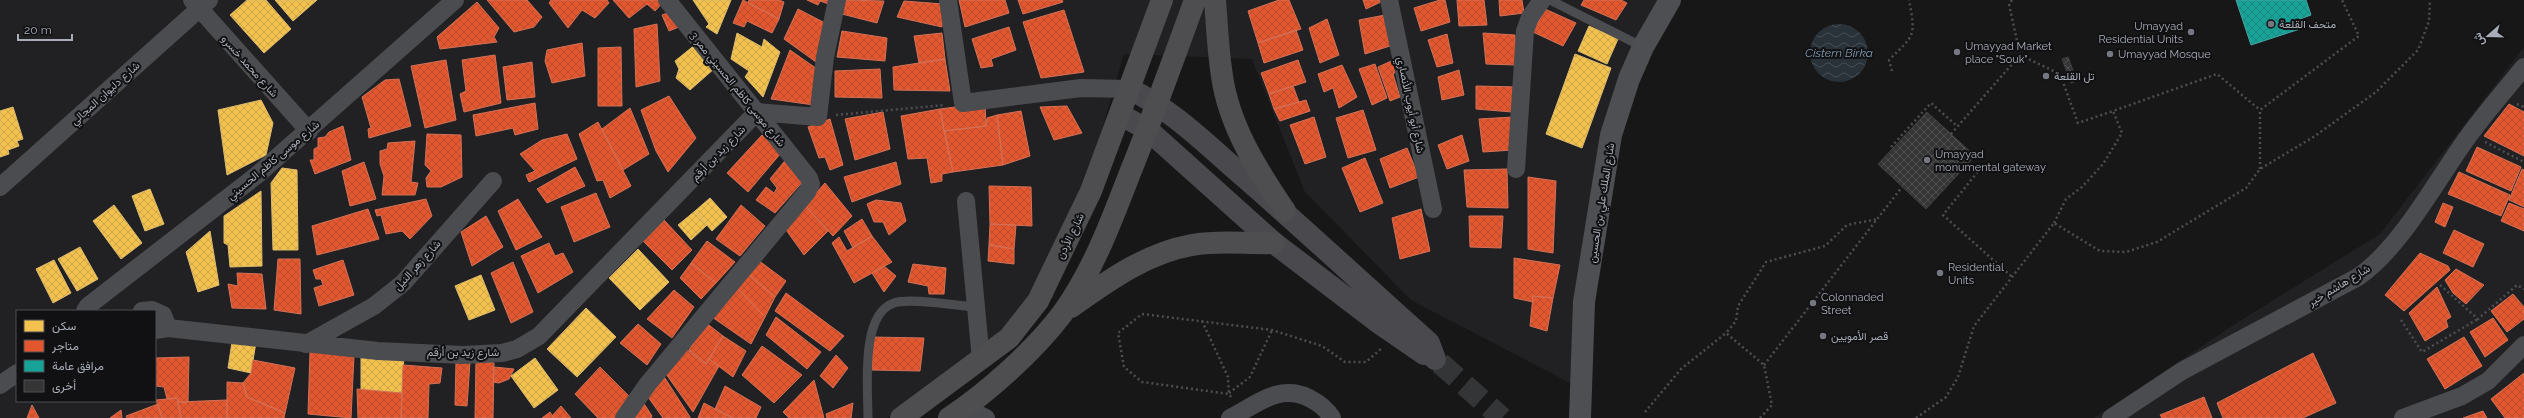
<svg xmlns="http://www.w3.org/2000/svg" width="2524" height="418" font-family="Raleway,Vazirmatn,sans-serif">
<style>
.built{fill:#212123;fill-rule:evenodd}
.water{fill:url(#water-waves)}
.homes{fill:url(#homes-cross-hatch);stroke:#dcbb6e}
.shops{fill:url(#shops-cross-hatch);stroke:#d27157}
.public{fill:url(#public-cross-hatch);stroke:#42a6a2}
.building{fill:url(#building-cross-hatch);stroke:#3f4043}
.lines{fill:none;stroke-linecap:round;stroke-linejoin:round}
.secondary-tunnel{stroke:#343537;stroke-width:22;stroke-dasharray:22 11;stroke-linecap:butt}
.path{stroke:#4d4e52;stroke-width:2.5;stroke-dasharray:2 3;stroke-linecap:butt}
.lane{stroke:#4b4c50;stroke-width:9}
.street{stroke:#4b4c50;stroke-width:18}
.secondary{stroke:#4a4a4e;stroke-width:22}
.primary{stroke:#4d4f52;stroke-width:22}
.highway{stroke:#4e4e51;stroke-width:22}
.poi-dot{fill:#757880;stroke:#111113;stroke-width:1.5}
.labels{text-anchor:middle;stroke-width:4;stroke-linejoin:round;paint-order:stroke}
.poi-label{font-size:11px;fill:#a8adb8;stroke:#111113;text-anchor:start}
.street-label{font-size:11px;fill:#a8adb8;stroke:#111113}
.water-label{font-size:12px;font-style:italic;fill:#7f9bb3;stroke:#111113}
</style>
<defs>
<pattern id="water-waves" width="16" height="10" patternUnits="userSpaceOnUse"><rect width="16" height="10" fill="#2a3239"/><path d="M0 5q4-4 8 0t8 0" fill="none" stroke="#464d54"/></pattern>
<pattern id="homes-cross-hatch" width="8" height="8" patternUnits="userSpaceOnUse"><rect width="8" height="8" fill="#f2c14e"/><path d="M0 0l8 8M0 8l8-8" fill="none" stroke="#cca549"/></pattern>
<pattern id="shops-cross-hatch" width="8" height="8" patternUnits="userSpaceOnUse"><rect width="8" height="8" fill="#e4572e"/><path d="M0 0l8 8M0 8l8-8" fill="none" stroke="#b84e30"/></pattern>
<pattern id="public-cross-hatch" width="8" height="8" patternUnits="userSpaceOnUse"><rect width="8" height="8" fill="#17a398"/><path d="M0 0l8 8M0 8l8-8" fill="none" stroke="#1e8780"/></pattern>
<pattern id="building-cross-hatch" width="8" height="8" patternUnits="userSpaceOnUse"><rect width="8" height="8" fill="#353536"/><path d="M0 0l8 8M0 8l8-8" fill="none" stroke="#4f5051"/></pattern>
</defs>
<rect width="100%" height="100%" fill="#171717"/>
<path class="built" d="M0,0H1671L1599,149L1572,384L1411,300L1305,192L1252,59L1124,54L1053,298L888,418H0ZM17,311H155V401H17Z
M2524,47V418H2094L2235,324L2380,234Z"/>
<path class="water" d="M1810 53a29 29 0 1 1 58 0a29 29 0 1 1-58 0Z"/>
<path class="homes" d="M247,0H266L291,29L264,53L230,15Z
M275,0H317L293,21Z
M693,0H731L717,34L706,27L709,24Z
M1589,26L1618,39L1607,64L1578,51Z
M737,33L762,47L764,39L780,52L763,97L745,77L749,71L731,59Z
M696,44L715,68L690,90L676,78L679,69L675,61Z
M1575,54L1611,68L1582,148L1546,134Z
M261,100L273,123L266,155L227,175L218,110Z
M13,107L23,139L17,141L19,146L8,150L9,154L0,157V111Z
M282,168L297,170L298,250H273L271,183Z
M150,189L164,224L145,231L132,196Z
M261,191L262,266L230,267L228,245L224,243V216Z
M710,198L727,217L712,231L695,211Z
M114,205L142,243L121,259L93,221Z
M695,211L707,225L691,240L678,225Z
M210,231L219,285L198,292L186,252Z
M80,247L98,279L77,291L58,259Z
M638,249L669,282L640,310L609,278Z
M54,260L71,293L53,303L36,269Z
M481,275L495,310L469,320L455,286Z
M586,308L616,337L577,377L547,349Z
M232,342H256L251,373L228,368Z
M361,351L404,354L402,393L361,390Z
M535,358L558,390L534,408L511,376Z"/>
<path class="shops" d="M487,0H527L542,17L534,27L514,32Z
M551,0H607L609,3L595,18L582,10L568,28L549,3Z
M613,0H665L655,11L647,4L629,18Z
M743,0L779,19L772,33L747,21L744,27L733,23Z
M749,0H779L784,2L779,19L748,3Z
M807,0H835L834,6L820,1L818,5Z
M846,0L884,1L877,23L842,14Z
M959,0H1005L1009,13L965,27Z
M1018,0H1062L1063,2L1023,14Z
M1279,0H1289L1301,29L1258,43L1248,11Z
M1363,0H1385L1366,9Z
M1440,0H1445L1450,22L1421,31L1414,8Z
M1457,0H1484L1487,25L1459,26Z
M1499,0H1522L1524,13L1500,16Z
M1584,0H1621L1627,3L1616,20L1581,5Z
M904,1L943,4L942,27L897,17Z
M477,2L499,28L494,37L497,42L440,49L437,37Z
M798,9L825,23L816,62L784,39Z
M1545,9L1576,23L1563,46L1533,32Z
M1064,10L1084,72L1041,78L1023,22Z
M670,12L679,27L669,31L662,15Z
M1385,15L1393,45L1365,54L1359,20Z
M1327,19L1339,55L1320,63L1309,28Z
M657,24L660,81L636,87L634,29Z
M1009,27L1016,50L991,59L993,66L981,68L972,39Z
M1296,30L1303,50L1264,63L1258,43Z
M842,31L887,38L885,61L837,57Z
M942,33L945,59L919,63L914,36Z
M1483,33L1515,35L1516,65L1486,64Z
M1447,34L1453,63L1437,67L1428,40Z
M582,43L585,76L552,83L545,61L547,50Z
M621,47L622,106H598V48Z
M790,50L820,71L814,105L771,99Z
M495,55L501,103L464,112L460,94L466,91L462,60Z
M1398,58L1400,69L1393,74L1400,97L1390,101L1378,67Z
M945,59L950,91L894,90L893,67Z
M446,60L456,120L425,128L411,66Z
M1298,60L1306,82L1269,94L1261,73Z
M532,62L535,97L507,100L503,67Z
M1375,64L1387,98L1372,105L1359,69Z
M1342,65L1357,97L1339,108L1333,88L1324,92L1318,74Z
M880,69L882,98L835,97V71Z
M1459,70L1464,95L1442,100L1438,77Z
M399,79L411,126L369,138L368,129L371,128L362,97L385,80Z
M1293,86L1299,102L1274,109L1269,94Z
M1476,86L1519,87L1512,112L1476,109Z
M669,96L696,138L668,172L656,151L641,110Z
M1306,100L1310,111L1280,121L1274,109Z
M535,103L538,129L515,135L513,128L476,136L473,115Z
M985,103L986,126L944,131L940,109Z
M2509,104L2524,112V156L2484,136Z
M1067,106L1082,133L1054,140L1040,107Z
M630,108L649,154L623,170L602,129Z
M940,109L953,172L942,174V181L931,183L927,158L908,159L901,116Z
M1363,110L1376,150L1348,158L1336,118Z
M1021,111L1030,156L1003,165L997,115Z
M883,112L890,149L855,160L845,119Z
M997,115L1003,165L953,172L944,131L986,126L987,118Z
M1314,117L1326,157L1305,164L1290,125Z
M1513,117V150L1483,152L1479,119Z
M830,119L843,165L830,170L825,157L819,158L808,127Z
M598,122L631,186L610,198L603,180L597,181L579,134Z
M343,126L351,160L315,174L310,160H314V149L318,147V138L325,137L329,132Z
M427,134L461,135L462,177L441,187H427L426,178L431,171L425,165Z
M567,134L577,159L529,182L526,175L535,171L520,154L542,140Z
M762,135L781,153L748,192L727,173Z
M1462,135L1469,161L1447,169L1438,145Z
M415,141L411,182L418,183L415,195H382L384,176L380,164V151L387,149L388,143Z
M2477,147L2521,167L2511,191L2466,171Z
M1407,148L1419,177L1390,188L1380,159Z
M788,157L806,178L775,213L756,200L766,187L774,193L777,188L770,179Z
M1365,158L1383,203L1360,212L1342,168Z
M364,162L376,199L350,206L342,171Z
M896,162L901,184L852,202L844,177Z
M575,167L585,186L547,203L537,189Z
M1507,169L1508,208L1467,207L1464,170Z
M2522,169L2524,170V207L2509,200Z
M2459,172L2510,195L2501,216L2448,194Z
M1528,177L1556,181L1553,253L1528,249Z
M825,183L852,216L833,236L805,205Z
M989,186L1031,187L1032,226L990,224Z
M596,193L610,227L574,242L561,207Z
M426,199L432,216L410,239L402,231L386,234L381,215L377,216L375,210Z
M518,199L542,237L516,250L498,211Z
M876,200L901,203L906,221L889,235L883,222H874L867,204Z
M2443,203L2453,207L2445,227L2435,222Z
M2509,203L2524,209V231L2501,221Z
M741,205L765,226L740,256L716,239Z
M805,205L828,231L804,255L784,227Z
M368,209L379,239L317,255L312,226Z
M1421,209L1430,251L1400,259L1392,218Z
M486,216L503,247L472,266L461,232Z
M1469,216H1503L1501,248L1470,247Z
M862,219L872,236L853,248L844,231Z
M664,220L692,250L672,270L643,241Z
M990,224L1016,225L1014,249L989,245Z
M2454,230L2484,244L2473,267L2443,253Z
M872,236L892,262L854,283L832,243L839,237L847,251Z
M707,241L735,262L716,283L691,263Z
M549,243L555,256L563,253L573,272L538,293L521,256Z
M989,245L1014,249V264L988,261Z
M2420,253L2448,266L2450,270L2404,311L2385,295Z
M1514,258L1560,265L1553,298L1533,296V302L1514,298Z
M278,259H300L301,314L274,310Z
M343,260L354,295L319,306L314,288L323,285L321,279H316L313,270Z
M758,260L786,281L775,297L748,274Z
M513,262L533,312L511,323L491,273Z
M691,263L716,283L701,299L680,278Z
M913,264L946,268L944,294H929L928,286L908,282Z
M884,266L896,276L884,292L872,273Z
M2456,269L2484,285L2466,304L2453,293L2445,280Z
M237,273L262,274L266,309L232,308L228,284L238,286Z
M748,274L775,297L765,317L736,287Z
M736,287L765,317L751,344L712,317Z
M2437,287L2451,317L2446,320L2448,327L2425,341L2409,313Z
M674,290L694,307L672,338L647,319Z
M786,293L844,336L830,351L775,311Z
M2513,294L2524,307V319L2507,332L2491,311Z
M1533,296L1553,298L1547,331L1530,326Z
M776,317L821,352L807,369L766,335Z
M2493,318L2508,340L2485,357L2470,332Z
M705,322L723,336L706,364L689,350Z
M638,324L661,344L647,365L620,343Z
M723,336L746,351L733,377L709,359Z
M872,337L924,338L920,371L872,370Z
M2464,337L2482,366L2445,389L2427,359Z
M762,346L802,375L774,403L742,375Z
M685,348L706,364L709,359L719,366L693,412L666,374Z
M310,352L354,356L351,418L308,414Z
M2313,353L2336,403L2303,418H2223L2217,403Z
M836,355L848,368L833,388L820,376Z
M189,357L188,402H178L177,398L167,399L164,387L156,386L155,358Z
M253,360L295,368L285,413L247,397L243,383L251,373Z
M476,360L494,363L493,418H475Z
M456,361L470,362L467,406L455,405Z
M403,365L442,368L440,383L429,384L428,418H401Z
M494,367L514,369L509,379L499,383L493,382Z
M600,367L632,399L616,418H598L575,394Z
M2524,373V418H2505L2491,399Z
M663,375L690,417V418H663L648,397Z
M814,380L824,418H789L783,412Z
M227,382L243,383L247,397L285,413L284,418H227Z
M725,386L761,407L756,418H733L715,409Z
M357,389L402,393L401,418H358Z
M2204,397L2212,418H2162L2160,415Z
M177,398L181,418H162L156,400Z
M641,399L652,416L651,418H627Z
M227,400V418H181L178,402Z
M704,403L715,409L733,418H698Z
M853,403L851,418H827L826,414Z
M158,404L162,418H127L126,416Z
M32,405L39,418H27Z
M561,406L571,418H554L552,416Z
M121,410L122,418H110Z
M2483,411L2487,418H2463Z
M550,412L554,418H542Z"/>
<path class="public" d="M2236,0H2306L2311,15L2297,20L2300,29L2251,45Z"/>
<path class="building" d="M2068,57L2077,81L2071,83L2062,59Z
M1927,112L1975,156L1926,209L1878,164Z"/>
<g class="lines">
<path class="secondary-tunnel" d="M1440,363L1502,418"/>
<path class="path" d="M2020,55L2060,74L2078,123L2113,111
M1892,71L1889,60C1915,34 1916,37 1909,0
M2517,104L2524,107
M836,115L945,105
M1951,134L2020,55L2009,4L2012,0
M2485,142L2524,162
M1891,147L1931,103L1957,126
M1984,164L1943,215L2011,276
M2260,169V110L2359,36L2342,0
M2054,223L2066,199L2082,187L2103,164L2122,133L2113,111L2217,74L2260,110
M2440,285L2478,319L2517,285L2524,289
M2401,320L2422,352L2478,319
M1202,321L1228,377L1229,394
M1764,365L1902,187
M1229,393L1250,377L1272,330
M1231,397L1229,394L1142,382L1124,367L1118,333L1142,314L1272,330L1322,346L1345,362H1366L1382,348
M1645,412L1681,369L1726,333
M1760,418L1772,405L1764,365L1726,333L1736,321L1738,306L1766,262L1825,246L1847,225L1878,219
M1916,418L1946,397L1958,377L1974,326L2054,223L2100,251L2126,252L2157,242L2246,188L2260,169L2315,136L2376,92L2418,50L2429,21L2430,0"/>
<path class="lane" d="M1550,0L1643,47
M868,418C868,388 860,314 894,303C909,297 958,306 977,307"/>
<path class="street" d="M192,0L309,131
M948,0L963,103L1081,88L1130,89
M1389,0L1433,209
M1516,169L1525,31L1530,17L1542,0
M0,187L209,0
M966,201L981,360
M85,311L88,306L257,175L455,0
M142,311L152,310L163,315L168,328
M155,330L168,328L378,351L463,355L502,353L517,349L539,336L757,112L818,117L825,57L837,0
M306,344L374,306L403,283L493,181
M0,385L17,373
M964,407L986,418
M624,418L647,385L807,192L811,184L809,178L667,0
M1230,418C1256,405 1279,383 1309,398C1319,403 1326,408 1332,418
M2111,418L2182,371L2358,277C2402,247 2438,177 2470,134C2487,111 2506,89 2524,67
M2403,418L2462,396L2488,381L2524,345"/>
<path class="secondary" d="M1130,89C1171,110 1201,139 1235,169C1301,226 1364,285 1429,343L1435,359
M1121,115L1148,130L1274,243L1379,323L1424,354"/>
<path class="primary" d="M1580,418L1584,302L1611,135L1629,79L1643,47L1670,0"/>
<path class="highway" d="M1215,0C1217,25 1218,51 1222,76C1229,126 1258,171 1285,211
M1071,307C1108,281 1146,253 1192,245C1219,240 1247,244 1274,243
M901,418L1009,338L1038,301L1091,191L1162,0
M949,418C987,393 1034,351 1062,314C1093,271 1111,222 1130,173C1153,116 1174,58 1195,0"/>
</g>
<g class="poi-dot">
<circle cx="2271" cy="24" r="4"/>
<circle cx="2191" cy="32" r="4"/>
<circle cx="1957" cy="52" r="4"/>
<circle cx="2110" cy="54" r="4"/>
<circle cx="2046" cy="76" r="4"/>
<circle cx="1927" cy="160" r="4"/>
<circle cx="1940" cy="273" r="4"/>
<circle cx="1813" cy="303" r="4"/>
<circle cx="1823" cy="336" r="4"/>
</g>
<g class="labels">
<g class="poi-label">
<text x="2279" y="28">متحف القلعة</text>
<text x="2183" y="30" text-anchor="end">Umayyad<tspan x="2183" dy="13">Residential Units</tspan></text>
<text x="1965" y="50">Umayyad Market<tspan x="1965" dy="13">place "Souk"</tspan></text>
<text x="2118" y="58">Umayyad Mosque</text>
<text x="2054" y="80">تل القلعة</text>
<text x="1935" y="158">Umayyad<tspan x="1935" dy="13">monumental gateway</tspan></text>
<text x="1948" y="271">Residential<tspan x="1948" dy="13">Units</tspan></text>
<text x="1821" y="301">Colonnaded<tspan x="1821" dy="13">Street</tspan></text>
<text x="1831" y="340">قصر الأمويين</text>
</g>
<g class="street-label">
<text transform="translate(250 66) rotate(48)" y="4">شارع محمد خسرو</text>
<text transform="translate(738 89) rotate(51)" y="4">شارع موسى كاظم الحسيني ممر 3</text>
<text transform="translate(105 93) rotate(-42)" y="4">شارع دليوان المجالي</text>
<text transform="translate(1411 105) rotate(78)" y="4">شارع أبو أيوب الأنصاري</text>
<text transform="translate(718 153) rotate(-46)" y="4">شارع زيد بن أرقم</text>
<text transform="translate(273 160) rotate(-40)" y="4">شارع موسى كاظم الحسيني</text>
<text transform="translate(1601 203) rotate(-81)" y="4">شارع الملك علي بن الحسين</text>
<text transform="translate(1070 236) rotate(-64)" y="4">شارع الأردن</text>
<text transform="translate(417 265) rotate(-48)" y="4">شارع زهر النيل</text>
<text transform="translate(2339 285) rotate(-31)" y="4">شارع هاشم خير</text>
<text x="463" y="356">شارع زيد بن أرقم</text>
</g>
<g class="water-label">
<text x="1839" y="57">Cistern Birka</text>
</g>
</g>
<rect x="16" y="310" width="140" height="92" fill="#111113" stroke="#4d4f55"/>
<rect x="24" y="320" width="20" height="12" fill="#f2c14e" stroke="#4d4f55"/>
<text x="52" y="330" font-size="12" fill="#a8adb8">سكن</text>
<rect x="24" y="340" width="20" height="12" fill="#e4572e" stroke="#4d4f55"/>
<text x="52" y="350" font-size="12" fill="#a8adb8">متاجر</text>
<rect x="24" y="360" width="20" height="12" fill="#17a398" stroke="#4d4f55"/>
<text x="52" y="370" font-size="12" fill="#a8adb8">مرافق عامة</text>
<rect x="24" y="380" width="20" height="12" fill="#353536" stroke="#4d4f55"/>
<text x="52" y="390" font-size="12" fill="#a8adb8">أخرى</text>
<g transform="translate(2488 36) rotate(250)" stroke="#111113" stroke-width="3" paint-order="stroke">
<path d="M0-3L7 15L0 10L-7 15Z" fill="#a8adb8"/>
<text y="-6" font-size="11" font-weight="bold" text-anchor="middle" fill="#a8adb8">ش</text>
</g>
<path d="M18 34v6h54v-6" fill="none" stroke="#a8adb8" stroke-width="2"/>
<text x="24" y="34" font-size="12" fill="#a8adb8" stroke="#111113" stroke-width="3" paint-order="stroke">20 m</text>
</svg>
